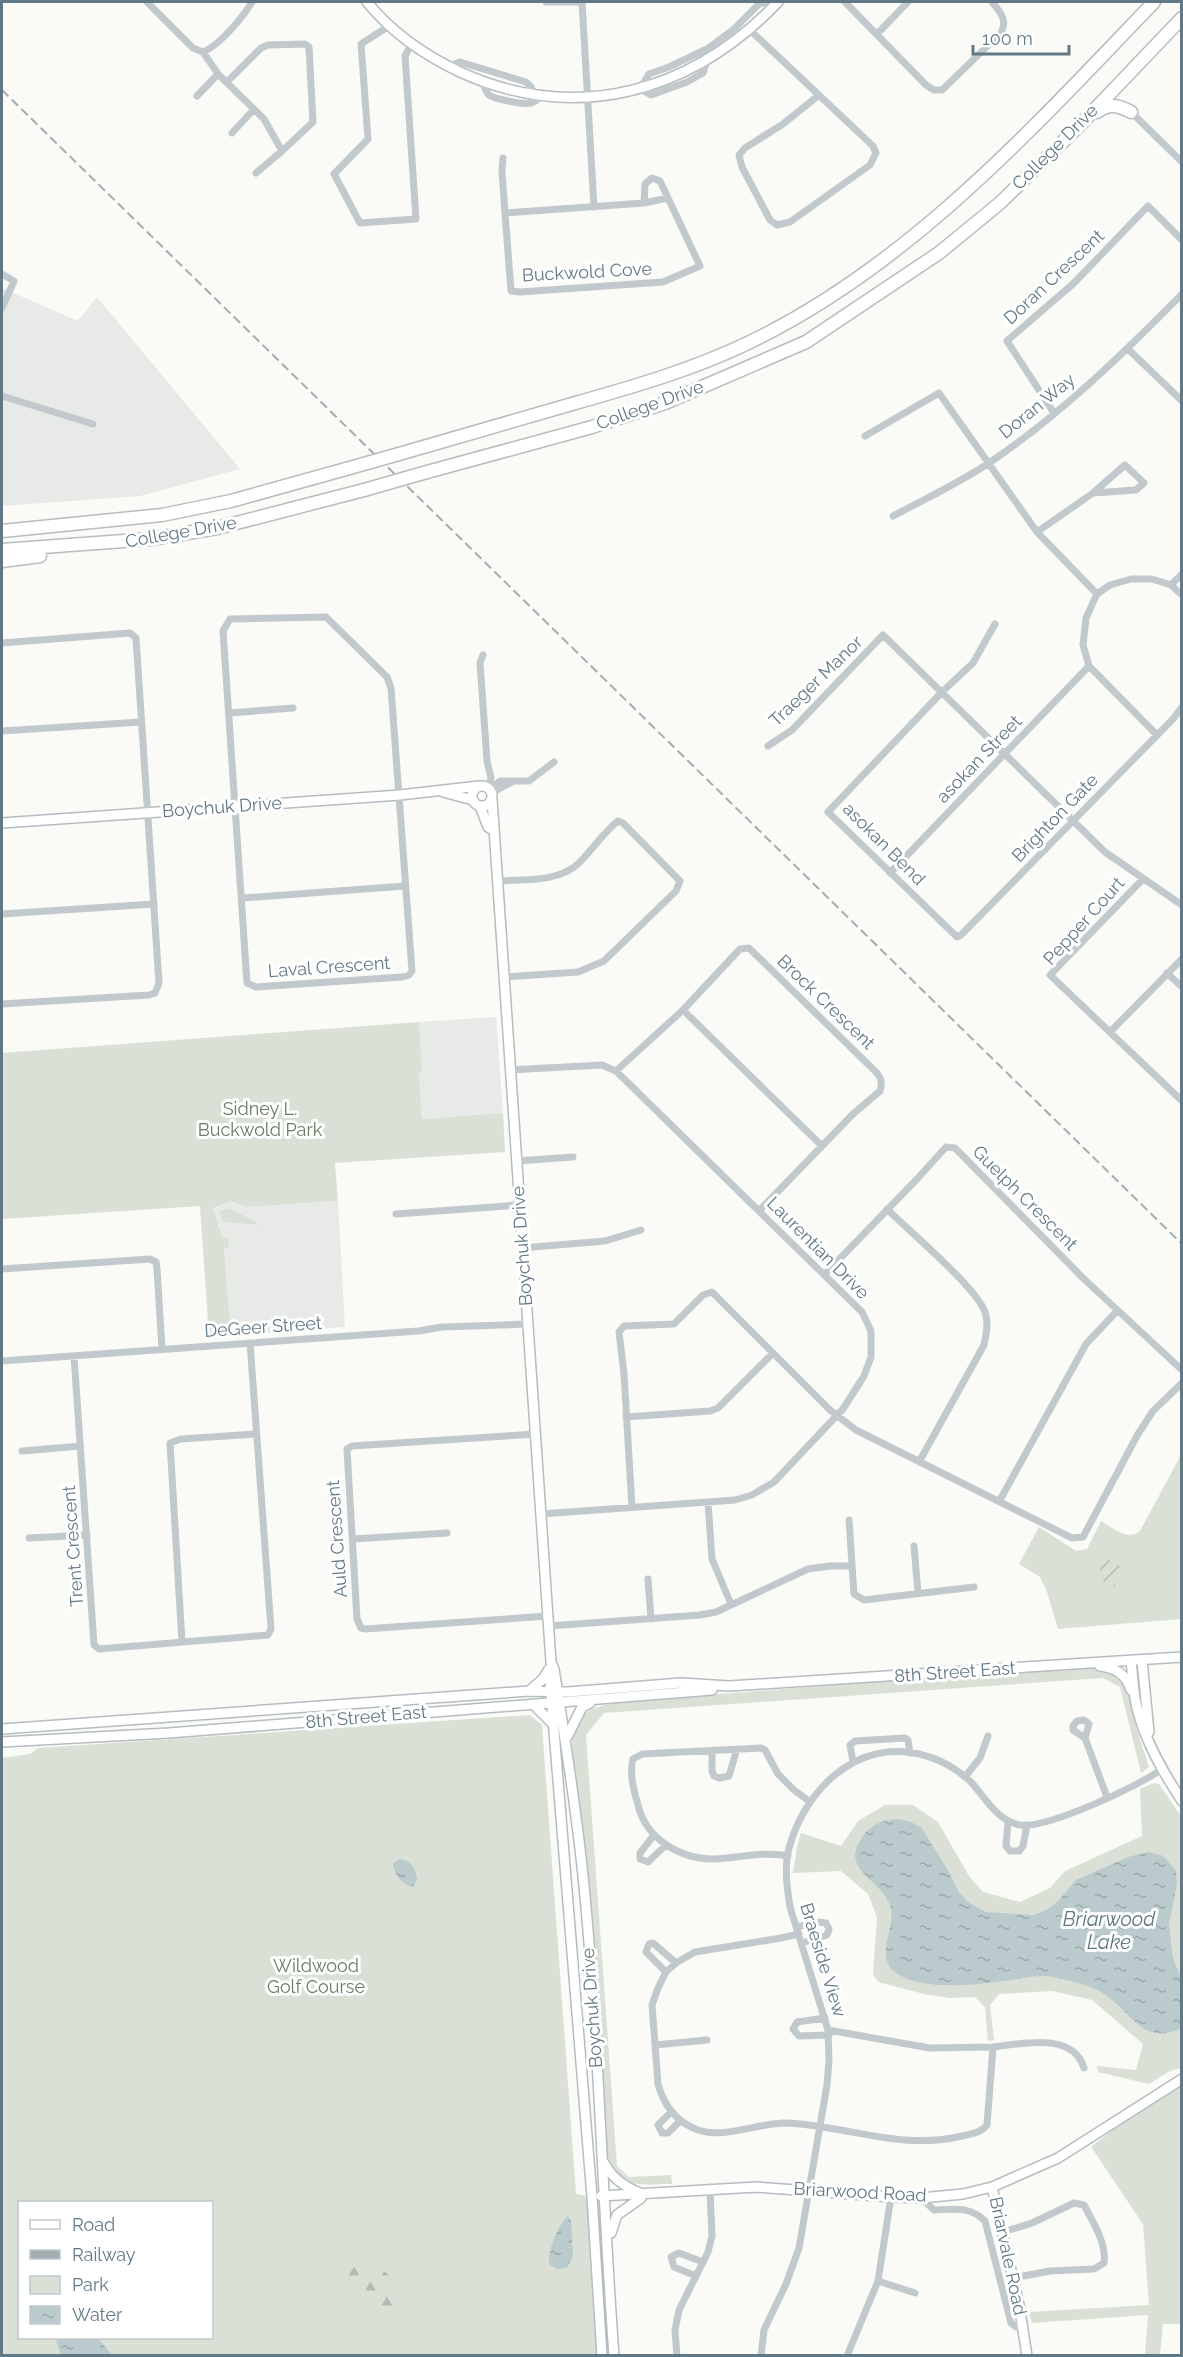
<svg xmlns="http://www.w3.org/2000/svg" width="1183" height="2357" font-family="Raleway,sans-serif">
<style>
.built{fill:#e8eae8}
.green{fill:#dae0d6}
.forest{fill:url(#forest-firs)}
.garden{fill:url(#garden-furrows)}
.water{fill:url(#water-ripples)}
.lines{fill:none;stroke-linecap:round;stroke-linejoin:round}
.secondary-casing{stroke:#b5bdc1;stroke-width:12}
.highway-casing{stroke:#b6bcbf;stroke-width:15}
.street{stroke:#c2c9cc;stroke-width:7}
.secondary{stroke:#fff;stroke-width:9}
.highway{stroke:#fff;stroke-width:12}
.rail{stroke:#a3adb2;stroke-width:2;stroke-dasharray:9 4.5;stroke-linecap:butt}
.highway-bridge-casing{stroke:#b6bcbf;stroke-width:15;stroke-linecap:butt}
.highway-bridge{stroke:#fff;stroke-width:12}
.labels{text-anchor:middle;stroke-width:6;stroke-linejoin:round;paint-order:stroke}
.street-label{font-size:18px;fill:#627985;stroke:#fff}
.park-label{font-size:18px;fill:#687c61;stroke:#fff}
.water-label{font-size:20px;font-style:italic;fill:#5d787e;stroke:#fff}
</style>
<defs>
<pattern id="forest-firs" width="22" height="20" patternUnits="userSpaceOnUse" patternTransform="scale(1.5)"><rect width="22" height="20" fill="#dae0d6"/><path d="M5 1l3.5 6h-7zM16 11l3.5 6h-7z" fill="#b4bab3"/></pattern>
<pattern id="garden-furrows" width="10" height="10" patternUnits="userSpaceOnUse" patternTransform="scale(1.5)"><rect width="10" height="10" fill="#dae0d6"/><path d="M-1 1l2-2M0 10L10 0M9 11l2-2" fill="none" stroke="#b4bab3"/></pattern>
<pattern id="water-ripples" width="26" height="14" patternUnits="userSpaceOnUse" patternTransform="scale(1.5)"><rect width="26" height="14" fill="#bbcacd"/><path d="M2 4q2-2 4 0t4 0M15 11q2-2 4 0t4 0" fill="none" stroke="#9ba9ac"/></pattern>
</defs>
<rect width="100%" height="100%" fill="#fafaf7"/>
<path class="built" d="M2,288L78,321L97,297L240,469L140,496L2,506Z
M496,1017L503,1113L422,1119L419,1072L422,1069L419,1022Z
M231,1201L247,1207L338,1201L345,1327L231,1335L223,1236L213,1208Z"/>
<path class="green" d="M419,1022L422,1069L419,1073L422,1119L503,1113L505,1152L335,1163L338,1201L246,1207L231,1201L213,1208L223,1238H228L229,1248L224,1249L231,1335L209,1337L200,1206L2,1219V1053Z
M229,1208L261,1225L223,1222L219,1212Z
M1181,1455V1619L1058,1629L1046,1589L1040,1577L1019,1564L1039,1527L1076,1551L1087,1549L1101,1521C1113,1528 1127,1541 1140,1531Z
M1098,1668L1115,1671L1127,1685L1137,1730L1149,1767L1141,1773L1120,1687L1103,1678L604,1713L586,1735L617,2166L629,2177L671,2175L672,2184C653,2184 633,2188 617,2176L618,2174L606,2155L586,1869L572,1745C576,1711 587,1709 618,1702L1036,1669L1059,1671Z
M530,1715L542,1725L576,2194L592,2197L604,2355H112L98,2338H212V2202H20V2338H55L61,2355H3L2,2352V1758L30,1754L38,1748Z
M1154,1783L1159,1784L1181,1816V2068L1170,2071L1149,2084L1098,2072L1097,2066L1136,2070L1143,2044L1092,2000L1052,1991L999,1994L990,2005L994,2040L988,2041L985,2007L975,1997L950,1998L924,1994L878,1982L873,1974L877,1917L868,1894L841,1871L793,1873L797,1847L801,1833L841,1846L858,1821L885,1805H913L938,1822L969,1876L983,1892L1020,1902L1050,1888L1065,1871L1142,1836L1140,1789Z
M1181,2086V2324H1163L1160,2355H1145L1148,2315L1032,2323L1029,2312L1149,2305L1143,2224L1091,2147L1123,2122Z"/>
<path class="forest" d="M359,2262C383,2264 400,2279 396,2305C384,2314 376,2306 366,2299C362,2296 356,2295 353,2291C342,2282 350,2269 359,2262Z"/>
<path class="garden" d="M1105,1558L1123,1568L1114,1587L1097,1578Z"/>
<path class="water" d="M897,1819L909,1821L921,1827L949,1872L959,1892L969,1903L986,1912L1034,1915L1048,1909L1058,1901L1076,1880L1128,1857L1148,1852L1161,1855L1166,1859L1176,1871L1177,1883L1169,1925L1173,1958L1181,1978V2028C1143,2048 1130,2009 1101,1992C1087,1984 1070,1981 1054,1977C1037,1974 1020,1979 1004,1981C974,1985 922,1991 896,1973C874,1958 895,1929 891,1909C885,1879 838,1873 862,1837C871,1824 883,1820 897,1819Z
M399,1859C410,1860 416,1868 417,1879L413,1887C403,1886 394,1874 393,1864Z
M568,2216L571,2220L573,2256L567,2268L557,2269L549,2264C548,2250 558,2225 568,2216Z
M55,2338H98L112,2355H61Z"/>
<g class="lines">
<defs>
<path id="secondary" d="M367,2C392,33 424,55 460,72C577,125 692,92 778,2
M472 796a10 10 0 1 1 20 0a10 10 0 1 1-20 0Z
M443,792L473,800
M492,799L551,1662L554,1669C565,1738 576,1806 583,1876C599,2035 602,2196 614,2356
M480,806L488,827L493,830
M2,823L400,795L479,786
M1142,1660L1149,1732
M1131,1661C1133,1676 1133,1693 1137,1708C1145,1741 1163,1772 1182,1801
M1100,1666C1116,1668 1126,1674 1131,1690
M549,1670L592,2197L602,2356
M529,1691L543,1679L549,1669
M533,1704L553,1724
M2,1729L529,1691L568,1692L681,1683L729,1686L1182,1657
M567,1737L582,1707L590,1703
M2,1742L169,1733L712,1690
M604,2163C612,2178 623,2186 638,2192
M992,2187L1019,2305L1027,2356
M601,2196L756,2187L891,2197L921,2198L963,2194L992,2187L1058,2158L1182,2079
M611,2233L617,2215L641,2198"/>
<path id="highway" d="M1097,112C1109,103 1118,105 1131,112
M399,454C457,437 515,421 572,404C632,387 692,370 748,343C909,266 1032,129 1154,2
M427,472L592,427L665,403L806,342L939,253L1000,203L1077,128L1182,18
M2,531L162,515L231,501L346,469
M2,550L151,539L217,528L364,490
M2,561L40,556"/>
</defs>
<use href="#secondary" class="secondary-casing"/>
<use href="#highway" class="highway-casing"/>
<path class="street" d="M147,2L193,48L203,52C220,45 243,17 252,2
M546,2H582L594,207
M845,2L926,85L934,90H942L1001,33C1008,20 1000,12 992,2
M389,26L361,44L368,139L334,174L360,223L416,219L405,56L411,45
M750,30L873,146L876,153L870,165L790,222L777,225L770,220L742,167L739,155L745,148L783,124L819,95
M877,34L908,2
M203,52L218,74L264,119L282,151L313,122L309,47L305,44L268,45L261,48L227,82
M707,61L703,73L687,82L651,95L640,89L649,74L669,67L707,49L734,29L759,4L770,2L776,3
M449,66L460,62L526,82L531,87L534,94
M483,82C484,87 485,91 489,95C494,99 524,105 531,103C536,102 539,98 542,95
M197,96L218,74
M1131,112L1182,162
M232,133L254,109
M503,158L502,171L505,213
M256,173L282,151
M668,198L700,266L663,282L520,292L511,291L505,213L644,203Z
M644,203L645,184L652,178L660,181L668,198
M2,274L14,281L2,308
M1128,349L1182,401
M2,396L93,424
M1054,413L1007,341L1074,283L1148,206L1182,240
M865,436L939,393L1037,532L1097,594
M893,516C925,499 959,483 989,463C1059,416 1123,354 1182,294
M1037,532L1093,493L1136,490L1144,483L1125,465L1093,493
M1171,585L1182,574
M326,617L387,677L391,688L412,971L409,975L402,977L256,987L247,983L223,631L230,619Z
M995,624L973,663L942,692L828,812L957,937L961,935L1173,719L1182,707
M2,643L130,633L136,638L159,983L155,993L149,995L2,1004
M483,655L480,663L487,761L491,778L488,788
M229,713L293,708
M2,731L141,722
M1157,735L1089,666L1083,645L1086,618L1097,594L1110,585L1131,579H1152L1171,585L1182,595
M768,746L792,730L883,635L1105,852L1182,905
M490,789L500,781H529L554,762
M492,793L512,782
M890,873L1089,666
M1143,879L1050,975L1182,1101
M497,881C523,879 558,883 579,863C592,850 603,833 618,821L623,823L680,881L676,891L604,961L578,972L503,977
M243,898L405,886
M2,914L154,904
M1167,973L1182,987
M683,1010L822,1146
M1110,1032L1182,959
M509,1070L602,1065L616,1071L862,1312L871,1331V1357L864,1376L843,1409L774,1482L752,1495L735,1500L541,1514
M616,1071L683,1010L740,949L749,948L877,1073C882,1079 882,1084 880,1091L853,1114L759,1211
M517,1161L573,1157
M887,1209C909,1231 976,1287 985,1312C989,1323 986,1334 984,1345L919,1462
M396,1214L519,1205
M522,1248L605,1241L641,1230
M2,1269L150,1259L156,1262L157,1269L162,1349
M824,1275L918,1178L946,1147L955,1148L1084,1279L1182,1370
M74,1356L94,1645L99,1649L268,1635L271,1629L250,1343
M2,1361L418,1331L442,1327L528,1324
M626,1417L710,1411L718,1408L773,1353
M536,1434L352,1446L347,1449L357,1619L361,1628L365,1629L548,1616
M22,1451L80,1446
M1000,1500L1086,1344L1117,1311
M708,1502L712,1559L731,1604
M632,1507L624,1374L619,1332L624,1326L674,1324L703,1295L712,1292L830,1410L856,1430L1072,1538L1083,1537L1138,1434L1153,1411L1182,1383
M849,1520L854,1594L864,1600L974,1587
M29,1538L87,1535
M353,1539L447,1533
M914,1546L918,1593
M648,1579L651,1619
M549,1626L700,1615L716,1612L808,1569L830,1566H852
M182,1642L170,1443L181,1439L256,1434
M1085,1738L1073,1730V1726L1077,1721L1084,1720L1089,1724L1085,1738L1107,1797
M712,1751V1771L714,1776L719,1778L729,1776L737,1749
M853,1762L850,1745L855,1741L905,1738L908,1740L910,1753
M965,1777L980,1758L988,1736
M1008,1821L1006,1846L1010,1851H1019L1023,1846L1027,1825
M654,1835L640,1853V1859L648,1862L666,1845
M788,1856C764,1851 738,1858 714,1859C680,1859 646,1839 638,1805C634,1791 629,1774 633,1759L642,1754L761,1748L765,1750L778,1774L794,1790L809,1801
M797,1927L818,1922L826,1923L829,1929L827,1935L802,1943
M799,1934L781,1938L695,1952L676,1963L666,1972L658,1988L652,2005L658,2084C664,2106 676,2122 698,2130C725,2139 757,2123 785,2123C846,2125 899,2151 962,2136C971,2134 981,2133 987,2125L993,2047L930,2048L828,2030
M666,1972L646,1952L649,1944L653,1943L676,1963
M825,2018L797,2022L793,2029L799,2036L829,2035
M655,2045L707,2040
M993,2047C1020,2044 1073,2031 1084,2068
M671,2112L658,2125L662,2133H668L680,2121
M921,2198L934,2210C954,2209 970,2206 985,2221L1011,2323L1016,2327L1023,2326
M1003,2232L1032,2223L1074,2203L1084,2205C1093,2222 1107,2244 1104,2263L1094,2269L1050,2271L1013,2278
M696,2276L674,2267L671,2257L679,2253L703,2262
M878,2281L915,2293
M677,2356L675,2330L679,2310L708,2252L712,2236L710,2191
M761,2356L764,2330L786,2284L799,2248L827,2085L829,2060L828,2030L790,1907C787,1888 784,1867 789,1848C807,1782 869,1729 940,1761C951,1766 961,1773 970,1781C985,1797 996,1820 1020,1825C1047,1829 1139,1786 1162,1769
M847,2356L878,2281L891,2197"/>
<use href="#secondary" class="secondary"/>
<use href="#highway" class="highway"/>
<path class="rail" d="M2,90L1182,1244"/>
<defs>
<path id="highway-bridge" d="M346,469L399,454
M364,490L427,472"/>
</defs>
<use href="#highway-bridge" class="highway-bridge-casing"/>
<use href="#highway-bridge" class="highway-bridge"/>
</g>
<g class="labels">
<g class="street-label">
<text transform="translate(1055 147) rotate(-45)" y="6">College Drive</text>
<text transform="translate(587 272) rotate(-3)" y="6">Buckwold Cove</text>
<text transform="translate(1054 277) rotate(-43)" y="6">Doran Crescent</text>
<text transform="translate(650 405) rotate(-20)" y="6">College Drive</text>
<text transform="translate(1037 406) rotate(-39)" y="6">Doran Way</text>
<text transform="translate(181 532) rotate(-10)" y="6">College Drive</text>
<text transform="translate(816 681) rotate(-44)" y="6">Traeger Manor</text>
<text transform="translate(979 759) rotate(-46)" y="6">asokan Street</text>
<text transform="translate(222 807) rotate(-4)" y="6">Boychuk Drive</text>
<text transform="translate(1055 818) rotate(-46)" y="6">Brighton Gate</text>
<text transform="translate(884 844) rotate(45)" y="6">asokan Bend</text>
<text transform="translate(1084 921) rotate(-48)" y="6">Pepper Court</text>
<text transform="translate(329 967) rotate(-4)" y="6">Laval Crescent</text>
<text transform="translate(826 1002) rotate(44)" y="6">Brock Crescent</text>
<text transform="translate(1025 1198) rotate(45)" y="6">Guelph Crescent</text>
<text transform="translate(522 1246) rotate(-94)" y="6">Boychuk Drive</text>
<text transform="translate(818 1248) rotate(45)" y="6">Laurentian Drive</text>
<text transform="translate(263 1327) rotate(-4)" y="6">DeGeer Street</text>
<text transform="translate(337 1539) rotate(-94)" y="6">Auld Crescent</text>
<text transform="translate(73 1546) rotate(-94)" y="6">Trent Crescent</text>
<text transform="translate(955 1672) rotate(-4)" y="6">8th Street East</text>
<text transform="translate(366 1717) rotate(-5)" y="6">8th Street East</text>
<text transform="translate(823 1960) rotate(73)" y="6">Braeside View</text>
<text transform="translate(592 2008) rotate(-94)" y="6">Boychuk Drive</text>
<text transform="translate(860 2192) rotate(3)" y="6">Briarwood Road</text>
<text transform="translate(1008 2256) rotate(78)" y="6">Briarvale Road</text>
</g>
<g class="park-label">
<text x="260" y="1115">Sidney L.<tspan x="260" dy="21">Buckwold Park</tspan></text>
<text x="316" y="1972">Wildwood<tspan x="316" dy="21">Golf Course</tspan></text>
</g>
<g class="water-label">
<text x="1109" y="1926">Briarwood<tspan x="1109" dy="23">Lake</tspan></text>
</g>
</g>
<rect width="1183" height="2357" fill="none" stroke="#627985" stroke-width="6"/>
<rect x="18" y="2201" width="195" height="138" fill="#ffffff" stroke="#c0c9ce" stroke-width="1.5"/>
<rect x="30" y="2220" width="30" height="9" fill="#ffffff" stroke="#c0c9ce" stroke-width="1.5"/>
<text x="72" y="2231" font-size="18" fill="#627985">Road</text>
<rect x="30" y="2250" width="30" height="9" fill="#a3adb2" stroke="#c0c9ce" stroke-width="1.5"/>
<text x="72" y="2261" font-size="18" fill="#627985">Railway</text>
<rect x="30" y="2276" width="30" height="18" fill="#dae0d6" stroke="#c0c9ce" stroke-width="1.5"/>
<text x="72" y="2291" font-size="18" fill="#627985">Park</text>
<rect x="30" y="2306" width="30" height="18" fill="url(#water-ripples)" stroke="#c0c9ce" stroke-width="1.5"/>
<text x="72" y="2321" font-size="18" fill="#627985">Water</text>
<path d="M973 45v9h96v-9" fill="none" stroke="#627985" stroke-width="3"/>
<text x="982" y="45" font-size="18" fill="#627985" stroke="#ffffff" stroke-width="4.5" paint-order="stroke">100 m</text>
</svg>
